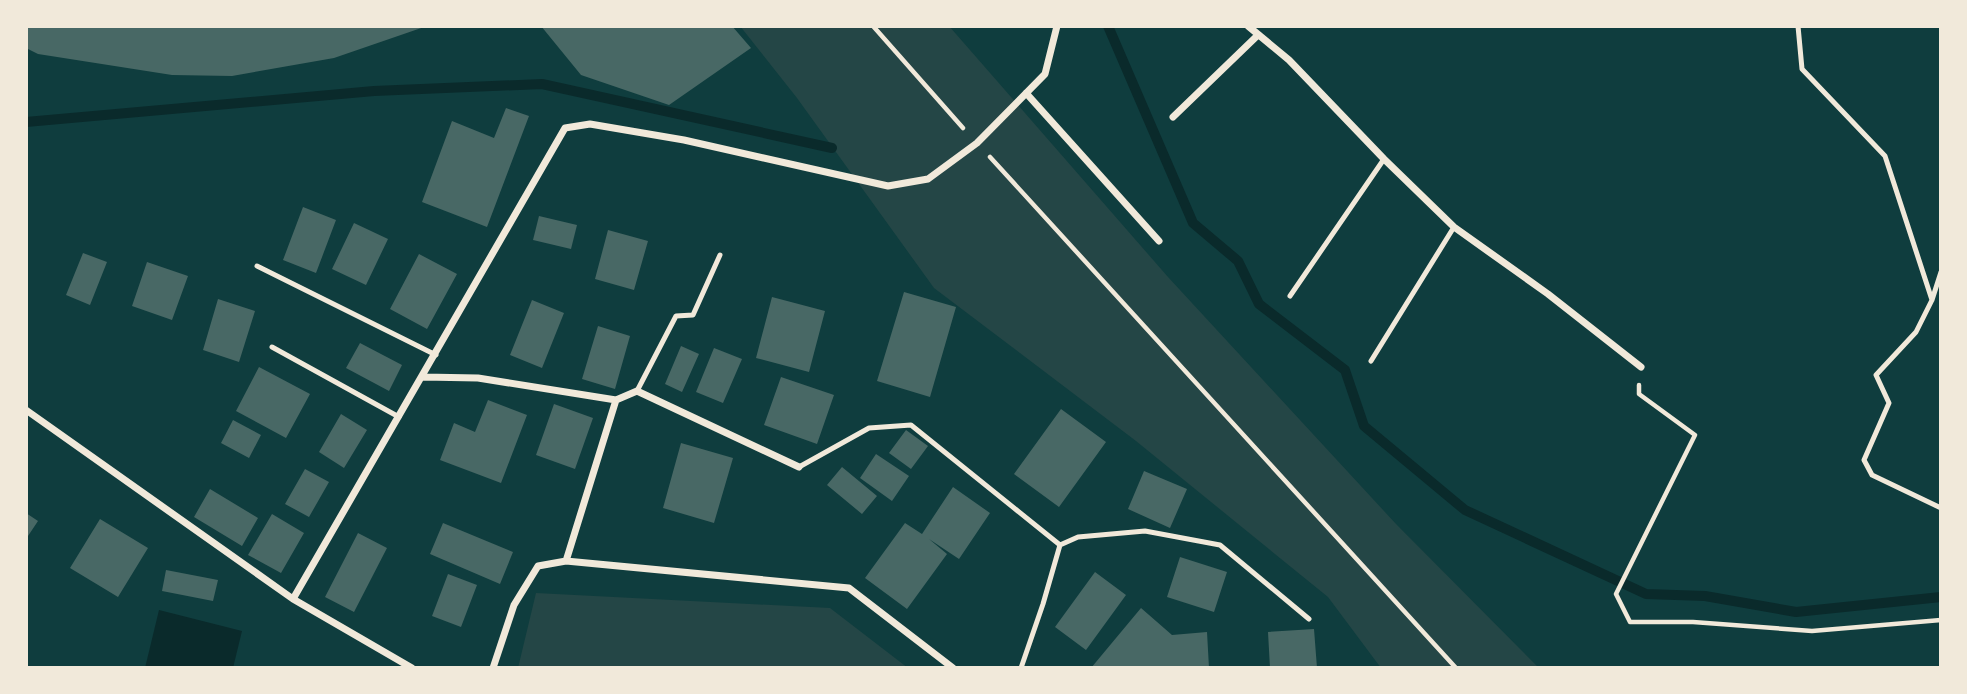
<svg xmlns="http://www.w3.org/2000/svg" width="1967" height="694" font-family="'PT Sans',sans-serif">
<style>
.green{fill:#244646}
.water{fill:#0a2a2b}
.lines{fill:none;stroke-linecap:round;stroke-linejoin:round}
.stream{stroke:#0a2a2b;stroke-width:10}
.building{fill:#486865}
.path{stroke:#f1e9da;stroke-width:4.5}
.service{stroke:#f1e9da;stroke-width:5}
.minor{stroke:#f1e9da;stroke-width:7}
</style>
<rect width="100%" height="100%" fill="#0f3d3e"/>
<path class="green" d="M740,26H949L1168,277L1396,524L1539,668H1381L1328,597L1136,441L934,288L797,98Z
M536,593L830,608L908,668H518Z"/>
<path class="water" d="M159,610L242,631L233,668H145Z"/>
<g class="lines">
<path class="stream" d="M1108,26L1193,223L1238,261L1259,304L1345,370L1364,426L1465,510L1646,594L1705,596L1796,612L1941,597
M26,122L374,91L542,84L832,148"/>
</g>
<path class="building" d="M26,26H427L334,58L232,76L172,75L38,54L26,48Z
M541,26H732L751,48L669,105L581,75Z
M506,108L529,116L487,227L422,202L452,121L494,138Z
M303,207L336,220L316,273L283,260Z
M539,216L577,225L571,249L533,240Z
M354,223L388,239L366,285L332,269Z
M608,230L648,241L634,290L595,279Z
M83,253L107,262L90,305L66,295Z
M419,254L457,274L427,329L390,309Z
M147,262L188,276L172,320L132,306Z
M904,292L956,307L930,397L877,381Z
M772,297L825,311L809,372L756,358Z
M218,299L255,311L239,362L203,350Z
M532,300L564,313L542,368L510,355Z
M598,326L630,336L615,389L582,379Z
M360,343L402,365L389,391L346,368Z
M681,346L699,354L682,392L665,384Z
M714,348L742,359L723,403L696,392Z
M259,367L310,394L286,438L236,411Z
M781,377L834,395L817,444L764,425Z
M488,400L527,415L501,483L440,460L454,423L475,432Z
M554,404L593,418L575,469L536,455Z
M1061,409L1106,442L1059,507L1014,474Z
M341,414L367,430L344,468L319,452Z
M233,420L261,435L249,458L221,443Z
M906,430L928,446L911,469L889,453Z
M681,443L733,458L714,523L663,508Z
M876,454L909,476L892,501L860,478Z
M842,467L877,496L862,514L827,485Z
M305,469L329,482L309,517L285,504Z
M1144,471L1187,489L1170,528L1128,509Z
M953,487L990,513L959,559L929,539L947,554L907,609L865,578L905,523L922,534Z
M210,489L258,518L242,546L194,517Z
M26,513L38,521L26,539Z
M272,514L304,533L281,573L248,555Z
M100,519L148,548L118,597L70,568Z
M443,523L513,552L500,584L430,554Z
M358,533L387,548L354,612L325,597Z
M1180,557L1227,572L1214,612L1167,597Z
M166,570L218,580L213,601L162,591Z
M1095,572L1126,595L1086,650L1055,627Z
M448,574L477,585L461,627L432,616Z
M1141,608L1172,635L1207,632L1209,668H1091Z
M1314,629L1317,668H1270L1268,632Z"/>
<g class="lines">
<path class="path" d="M873,26L963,128
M990,157L1456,668
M1639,385V394L1695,435L1616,594L1630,622H1693L1812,631L1941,620"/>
<path class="service" d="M1798,26L1802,69L1885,156L1932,300
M257,266L436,355
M1941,272L1932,300L1916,332L1876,375L1889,403L1864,460L1872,475L1941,508
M1290,296L1384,159
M272,347L399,417
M1371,361L1454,227
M637,391L676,316L693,315L720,255
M799,467L869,428L911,425L1060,545
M1021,668L1043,604L1060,545L1078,537L1145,531L1220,545L1309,619"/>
<path class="minor" d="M1248,26L1289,60L1384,159L1454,227L1548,294L1641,367
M1026,93L1159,241
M1173,117L1258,35
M423,377L478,378L616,400L566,561
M616,400L637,391L799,467
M26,410L293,599L412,668
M293,599L565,128L590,124L684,140L888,186L928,179L977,143L1045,74L1057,26
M493,668L514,605L538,566L566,561L849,588L953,668"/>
</g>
<rect width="1967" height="694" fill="none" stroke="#f1e9da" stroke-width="56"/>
</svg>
